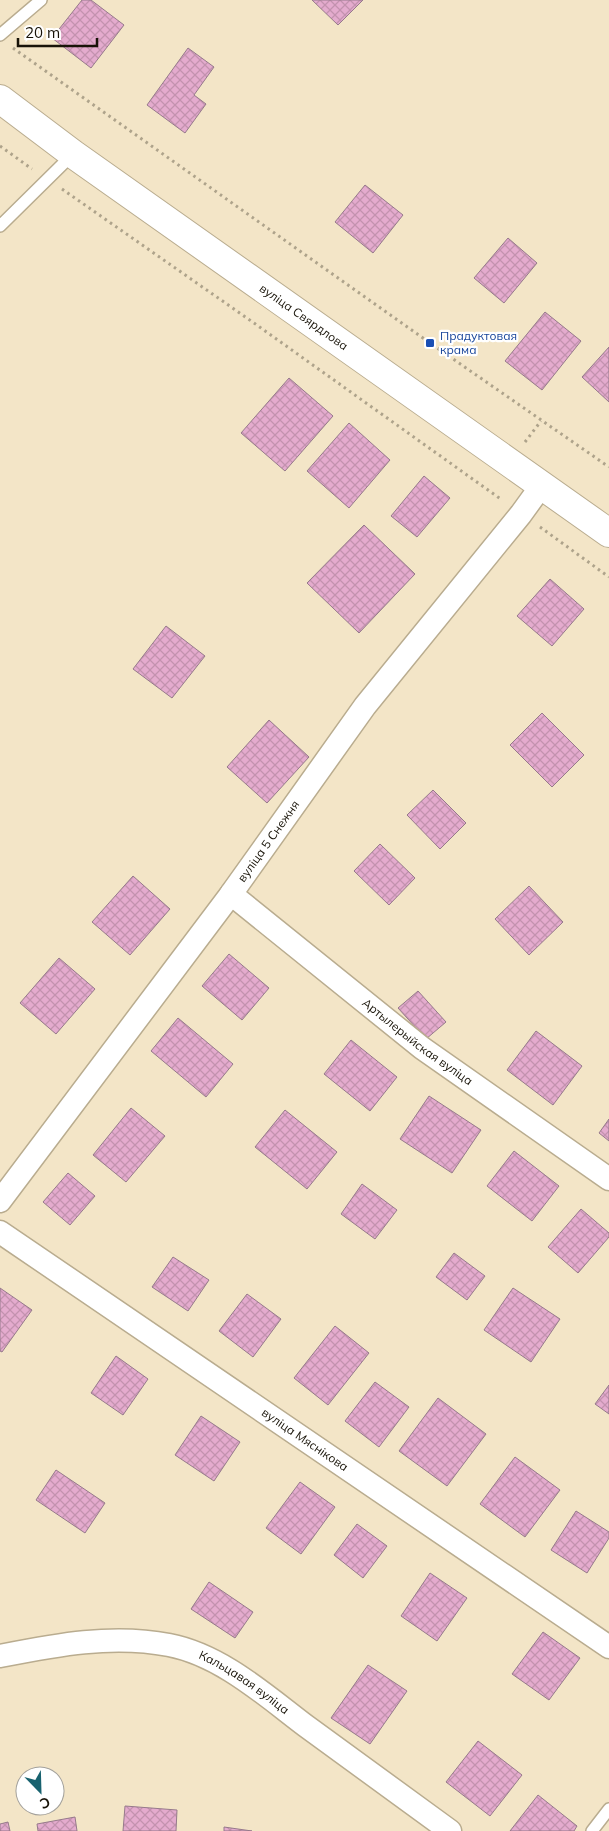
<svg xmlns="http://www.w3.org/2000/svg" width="609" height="1831" font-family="Mulish,sans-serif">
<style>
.building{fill:url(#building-cross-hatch);stroke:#967a8b}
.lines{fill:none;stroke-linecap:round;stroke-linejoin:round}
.lane-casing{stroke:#b9ac8f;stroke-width:14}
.street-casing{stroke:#b9ac8f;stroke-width:25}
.secondary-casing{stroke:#b9ac8f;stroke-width:30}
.path{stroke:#aea38b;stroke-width:3;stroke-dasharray:2.5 4;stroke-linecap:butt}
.lane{stroke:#fff;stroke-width:11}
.street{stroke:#fff;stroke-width:22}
.secondary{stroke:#fff;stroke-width:28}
.transit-dot{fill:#1a4fb4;stroke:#fff;stroke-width:2}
.labels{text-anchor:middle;stroke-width:4.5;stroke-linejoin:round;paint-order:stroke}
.street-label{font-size:12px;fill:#181308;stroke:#fff}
.transit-label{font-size:12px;fill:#164399;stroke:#fff;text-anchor:start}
</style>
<defs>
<pattern id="building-cross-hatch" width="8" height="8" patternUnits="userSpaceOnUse" patternTransform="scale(1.25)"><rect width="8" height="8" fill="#e4abce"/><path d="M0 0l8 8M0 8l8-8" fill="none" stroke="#c392af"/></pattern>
</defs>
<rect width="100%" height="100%" fill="#f3e5c7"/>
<path class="building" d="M82,0H91L124,25L91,68L52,38Z
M312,0H363L338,25Z
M188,48L214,67L194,95L206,104L185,133L147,105Z
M365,185L403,215L373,253L335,222Z
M508,238L537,263L504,303L474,278Z
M545,312L581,341L542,390L505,361Z
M609,347V402L582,377Z
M289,378L333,416L285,471L241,433Z
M349,423L390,460L349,508L307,471Z
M424,476L450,498L417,537L391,516Z
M364,525L415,574L359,633L307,583Z
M550,579L584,609L552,646L517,616Z
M166,626L205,656L172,698L133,669Z
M542,713L584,755L552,787L510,745Z
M269,720L309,757L267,803L227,767Z
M433,790L466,823L440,849L407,815Z
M380,844L415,878L389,905L354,871Z
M133,876L170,909L130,955L92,922Z
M529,886L563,922L529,955L495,919Z
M229,954L269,988L242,1020L202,986Z
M59,958L95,989L56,1034L20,1003Z
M418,991L446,1022L426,1039L398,1008Z
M178,1018L233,1064L206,1097L151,1051Z
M536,1031L582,1066L553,1105L507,1070Z
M351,1040L397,1077L370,1111L324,1074Z
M429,1096L481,1130L452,1173L400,1139Z
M131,1108L165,1136L126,1182L93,1155Z
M285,1110L337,1152L307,1189L255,1147Z
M609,1119V1141L599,1133Z
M514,1151L559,1186L532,1221L487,1186Z
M68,1173L95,1196L70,1225L43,1202Z
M362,1184L397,1210L375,1239L341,1214Z
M581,1209L609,1233V1237L578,1273L548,1247Z
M454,1253L485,1276L467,1300L436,1277Z
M173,1257L209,1280L188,1311L152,1287Z
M0,1288L32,1310L2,1352L0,1351Z
M513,1288L560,1319L531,1362L484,1330Z
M247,1294L281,1319L253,1357L219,1331Z
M335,1326L369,1353L328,1405L294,1378Z
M116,1356L148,1379L123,1415L91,1393Z
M375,1382L409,1407L379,1447L345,1421Z
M609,1385V1414L595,1404Z
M438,1398L486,1434L447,1486L399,1451Z
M201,1416L240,1442L214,1481L175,1455Z
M515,1457L560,1490L525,1537L480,1504Z
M56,1470L105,1503L85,1533L36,1500Z
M300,1482L335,1507L301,1554L266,1528Z
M576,1511L609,1532V1538L587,1573L551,1550Z
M357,1524L387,1546L363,1578L334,1555Z
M430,1573L467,1598L437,1641L401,1616Z
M209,1582L253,1612L235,1638L191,1609Z
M543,1632L580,1658L549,1700L512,1674Z
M368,1665L407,1691L370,1744L331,1718Z
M478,1741L522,1775L490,1816L446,1782Z
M538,1795L577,1826L574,1831H510Z
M125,1806L177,1810L176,1831H123Z
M75,1817L77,1831H38L37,1824Z
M8,1822L10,1831H0V1824Z
M224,1827L252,1831H224Z"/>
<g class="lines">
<defs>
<path id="lane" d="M0,35L41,0
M0,226L73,154
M592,1831L609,1809"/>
<g id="street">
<path id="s1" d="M231,894L422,1048L609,1179"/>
<path id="s2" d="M0,1201L231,894L365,706L521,514L542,485"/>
<path id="s3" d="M0,1232L609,1647"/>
<path id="s4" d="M0,1656C56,1645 112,1634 169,1645C221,1655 265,1695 306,1726C354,1761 402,1796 450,1831"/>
</g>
<g id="secondary">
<path id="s5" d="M0,99L73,154L609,533"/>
</g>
</defs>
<use href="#lane" class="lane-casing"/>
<use href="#street" class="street-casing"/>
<use href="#secondary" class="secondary-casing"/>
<path class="path" d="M13,48L430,343L609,467
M0,146L32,169
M62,189L254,323L502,500
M525,442L541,421
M540,527L609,577"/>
<use href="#lane" class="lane"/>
<use href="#street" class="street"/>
<use href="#secondary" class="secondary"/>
</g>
<rect class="transit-dot" x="425" y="338" width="10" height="10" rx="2.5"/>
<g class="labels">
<g class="street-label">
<text dy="4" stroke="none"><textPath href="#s5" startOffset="374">вуліца Свярдлова</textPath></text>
<text dy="4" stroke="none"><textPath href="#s2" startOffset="449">вуліца 5 Снежня</textPath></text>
<text dy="4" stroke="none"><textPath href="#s1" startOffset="238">Артылерыйская вуліца</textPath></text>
<text dy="4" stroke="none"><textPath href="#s3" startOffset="369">вуліца Мяснікова</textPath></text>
<text dy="4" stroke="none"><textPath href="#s4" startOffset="255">Кальцавая вуліца</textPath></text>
</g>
<g class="transit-label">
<text x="440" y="340">Прадуктовая<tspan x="440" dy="14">крама</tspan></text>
</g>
</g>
<g transform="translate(40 1791) rotate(157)"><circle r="24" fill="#ffffff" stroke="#a3a19c"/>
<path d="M0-4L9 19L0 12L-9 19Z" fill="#18626f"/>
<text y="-8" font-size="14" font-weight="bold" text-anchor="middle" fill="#181308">С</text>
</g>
<path d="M18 38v8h79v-8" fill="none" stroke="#181308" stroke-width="2.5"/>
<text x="25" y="38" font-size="15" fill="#181308" stroke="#ffffff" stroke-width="4" paint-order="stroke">20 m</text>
</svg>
